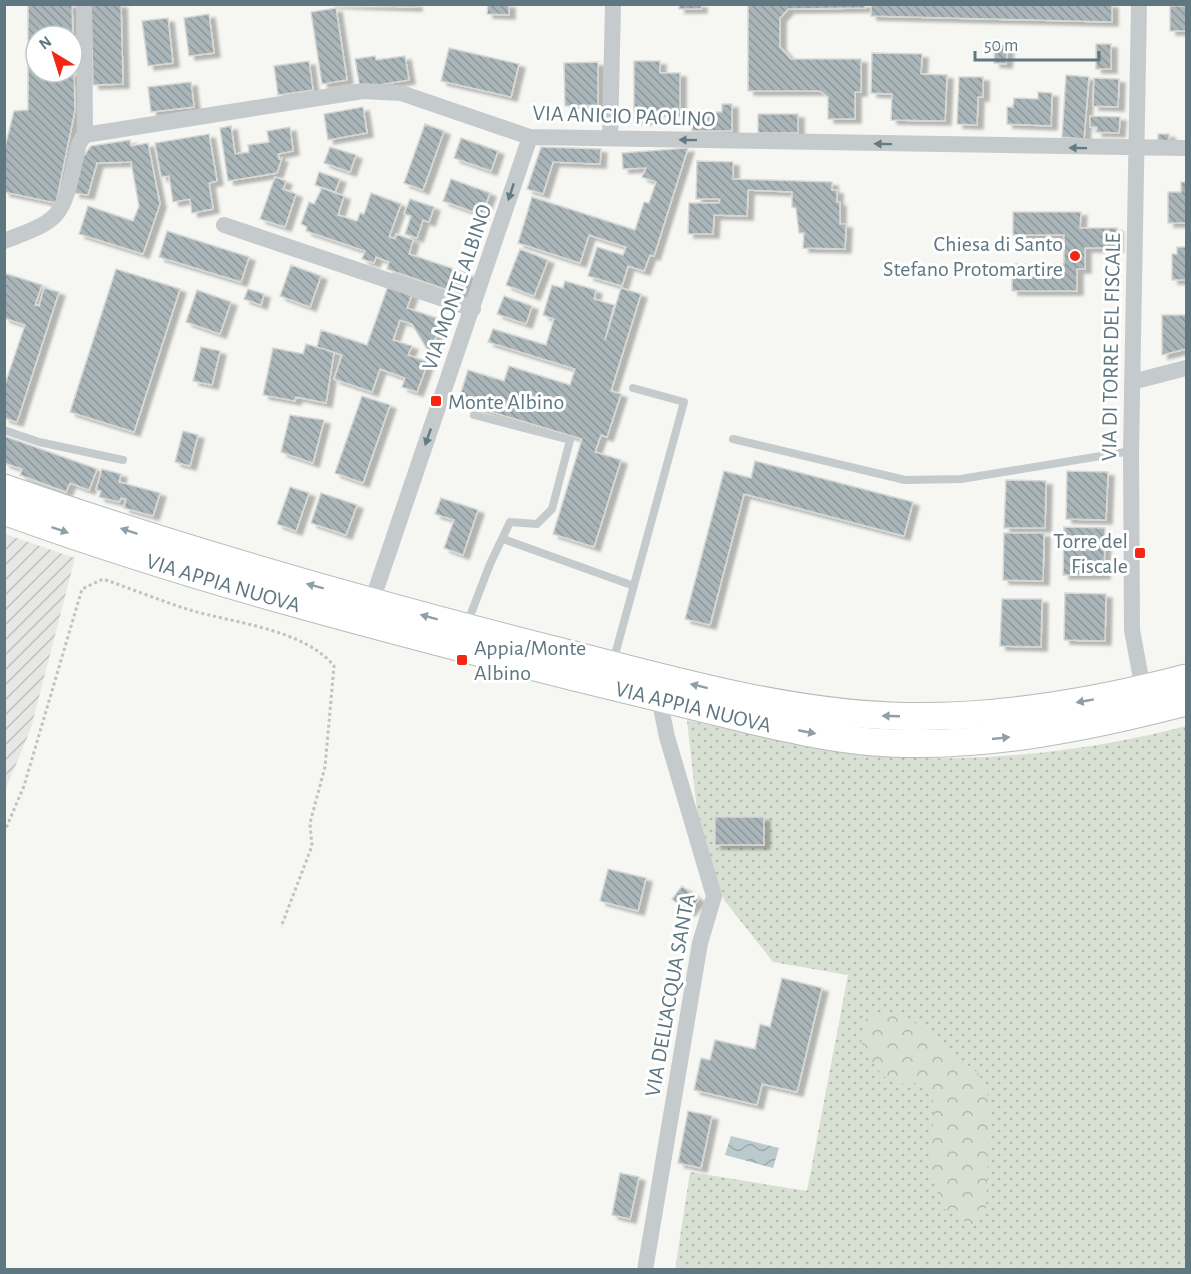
<svg xmlns="http://www.w3.org/2000/svg" width="1191" height="1274" font-family="'Alegreya Sans',sans-serif">
<style>
.industrial{fill:url(#industrial-furrows)}
.green{fill:url(#green-dots)}
.forest{fill:url(#forest-crowns)}
.water{fill:url(#water-waves)}
.building{fill:url(#building-back-hatch);stroke:#d7d7d5;stroke-width:1.5;fill-rule:evenodd;filter:url(#shadow)}
.lines{fill:none;stroke-linecap:round;stroke-linejoin:round}
.primary-casing{stroke:#b6bcbe;stroke-width:29}
.path{stroke:#bec2c3;stroke-width:3;stroke-dasharray:3 3;stroke-linecap:butt}
.lane{stroke:#c5cacc;stroke-width:8}
.street{stroke:#c5cacc;stroke-width:16}
.primary{stroke:#fff;stroke-width:27}
.oneway{fill:#637b84}
.oneway2{fill:#8ea0a6}
.poi-dot{fill:#f42614;stroke:#fff;stroke-width:2}
.labels{text-anchor:middle;stroke-width:6;stroke-linejoin:round;paint-order:stroke}
.street-label{font-size:22px;fill:#5e7780;stroke:#fff}
.poi-label{font-size:22px;fill:#5e7780;stroke:#fff;text-anchor:end}
</style>
<defs>
<pattern id="industrial-furrows" width="10" height="10" patternUnits="userSpaceOnUse" patternTransform="scale(1.5)"><rect width="10" height="10" fill="#e7e7e5"/><path d="M-1 1l2-2M0 10L10 0M9 11l2-2" fill="none" stroke="#bec0bf"/></pattern>
<pattern id="green-dots" width="8" height="8" patternUnits="userSpaceOnUse" patternTransform="scale(1.5)"><rect width="8" height="8" fill="#d8dfd3"/><path d="M2 2h.1M6 6h.1" fill="none" stroke="#b2bab0" stroke-width="1.8" stroke-linecap="round"/></pattern>
<pattern id="forest-crowns" width="20" height="18" patternUnits="userSpaceOnUse" patternTransform="scale(1.5)"><rect width="20" height="18" fill="#d8dfd3"/><path d="M2 6a3 3 0 1 1 6 0M12 15a3 3 0 1 1 6 0" fill="none" stroke="#b2bab0"/></pattern>
<pattern id="water-waves" width="16" height="10" patternUnits="userSpaceOnUse" patternTransform="scale(1.5)"><rect width="16" height="10" fill="#bbcacd"/><path d="M0 5q4-4 8 0t8 0" fill="none" stroke="#9ba9ac"/></pattern>
<pattern id="building-back-hatch" width="6" height="6" patternUnits="userSpaceOnUse" patternTransform="scale(1.5)"><rect width="6" height="6" fill="#a9b5b8"/><path d="M-1 5l2 2M0 0l6 6M5-1l2 2" fill="none" stroke="#8d989b"/></pattern>
<filter id="shadow"><feDropShadow dx="6" dy="4" stdDeviation="1.5" flood-color="#0004"/></filter>
</defs>
<rect width="100%" height="100%" fill="#f6f6f2"/>
<path class="industrial" d="M5,534L75,558L31,728L5,791Z"/>
<path class="green" d="M687,720C745,733 802,747 861,754C960,766 1090,752 1186,726V1269L675,1270L690,1172L807,1191L848,975L773,962L724,900L700,838Z"/>
<path class="forest" d="M883,1012L909,1018L979,1074L990,1101L986,1209L973,1227L943,1208L928,1166L933,1124V1093L924,1082C884,1089 880,1074 861,1043L865,1019Z"/>
<path class="water" d="M731,1136L779,1148L773,1168L725,1155Z"/>
<path class="building" d="M28,4H72L75,110L56,203L4,192V151L14,111L28,110ZM36,36H72V72H36Z
M91,4H121L123,84L93,85Z
M329,4H416V7Z
M488,4H509V15L487,14Z
M679,4H701V9H679Z
M748,4H865V8L788,9L780,18V47L791,59H861V92H855V119H828V97L820,91H748Z
M871,4H1112V22L871,16Z
M1170,6H1186V31H1170Z
M336,8L347,80L322,84L311,12Z
M209,14L214,53L189,56L184,18Z
M168,18L173,63L148,66L142,21Z
M995,44L1008,45L1006,64L994,63Z
M1096,44H1111V69H1096Z
M449,48L519,64L511,97L441,81Z
M872,53L922,54L921,74L947,75L945,121L891,120L892,94L871,93Z
M375,56L376,60L405,56L409,80L360,88L355,59Z
M309,61L313,90L278,95L274,66Z
M634,61H660V73H680V112H656V120H634Z
M598,62V105L565,106L564,63Z
M1066,75L1089,77L1084,139L1062,137Z
M959,77H983V97H978L977,125L957,124Z
M1094,78L1119,79L1118,107L1093,106Z
M191,82L194,107L151,112L148,87Z
M1038,92L1052,93L1051,126L1007,124V107H1013L1014,98L1038,99Z
M722,104H732V131H692V112H722Z
M363,107L367,133L328,140L324,114Z
M758,114H798V133H758Z
M1090,116L1120,117L1119,133L1096,132L1097,127H1090Z
M425,124L444,131L423,190L404,183Z
M231,126L235,154L249,152L248,145L269,142L267,131L290,127L293,151L278,154L279,159L282,158L277,173L228,181L220,128Z
M209,134L217,181L209,183L213,209L192,213L190,199L173,202L169,176L161,177L155,143Z
M1158,134H1169V145H1158Z
M461,138L498,151L491,171L454,158Z
M130,140L131,146L148,143L160,204L143,254L79,234L88,206L133,221L139,206L131,162L97,163L88,195L74,193L80,161L91,146Z
M330,147L356,155L350,172L324,163Z
M541,147L601,149L600,164L553,162L543,194L527,189Z
M688,148L654,256L650,255L644,271L628,266L622,286L588,276L597,247L623,255L626,247L589,235L580,263L518,243L532,197L635,230L644,202L649,203L656,182L642,177L646,168L623,169L622,153Z
M697,161L733,162V179L832,182V190H837V202H840V224H846L845,249L803,248L804,233H799L796,208L792,207V192L748,190L747,216L714,215L713,234H688L689,203H719L720,199H696Z
M319,172L340,179L335,192L315,185Z
M275,177L286,181L283,189L296,194L285,227L260,219Z
M451,179L490,193L482,215L443,201Z
M1181,182H1186V223H1168V192H1181Z
M322,188L344,196L338,215L357,221L360,213L364,214L371,193L401,204L389,237L395,239L396,234L413,240L409,254L469,274L462,295L387,269L389,262L376,257L374,263L362,259L365,251L306,231L307,227L301,224L309,202L314,204Z
M410,199L434,207L429,222L423,220L417,238L405,234L411,216L404,214Z
M1013,212H1081L1080,228H1117V248H1085V269H1077V291H1012V264H1064V235H1013Z
M167,231L249,257L241,282L159,257Z
M1177,247H1186V280H1172V254H1177Z
M520,249L548,260L534,296L506,285Z
M291,265L321,276L310,307L280,296Z
M116,269L180,289L134,432L70,412Z
M4,273L42,285L35,305L39,306L44,288L59,292L17,422L4,418V387L25,325L4,318Z
M565,281L596,290L594,299L614,305L605,340L621,288L641,294L611,391L621,394L607,437L601,435L595,452L621,460L594,547L553,534L582,439L458,402L468,370L504,381L509,366L570,385L575,369L488,342L493,329L546,345L554,319L543,315L552,285L563,288Z
M388,286L412,294L407,308L442,320L431,351L427,349L412,324L400,320L393,340L412,346L408,355L428,362L417,392L402,387L405,378L380,369L372,392L334,379L342,355L317,347L321,330L367,345Z
M248,289L264,294L261,305L244,299Z
M197,290L231,302L220,334L186,322Z
M504,296L532,306L526,324L497,314Z
M1162,315H1186V349L1162,355Z
M306,344L334,352L326,403L296,397L295,401L263,395L273,348L303,354Z
M201,347L220,351L212,385L193,381Z
M362,396L390,405L363,483L335,473Z
M290,415L324,420L313,463L281,452Z
M183,431L198,435L190,466L175,462Z
M4,436L97,469L89,490L70,483L66,492L20,475L22,469L4,463Z
M755,461L913,502L904,536L744,494L710,625L685,619L724,471L751,478Z
M102,469L121,474L119,482L160,493L153,516L124,508L126,499L121,498L119,502L99,497L101,491L96,490Z
M1067,471L1108,472L1106,520L1066,519Z
M1006,480L1046,481L1045,528H1004Z
M290,487L309,493L296,531L277,524Z
M321,493L357,505L346,535L311,523Z
M441,498L478,510L463,555L444,548L454,520L435,514Z
M1064,527L1105,528L1104,575H1063Z
M1004,533H1044L1043,581L1003,580Z
M1065,593L1106,594L1105,641L1064,640Z
M1002,599H1042L1041,647L1000,646Z
M715,817H764V845H715Z
M608,869L646,878L638,911L600,901Z
M682,886L699,899L689,912L672,899Z
M782,978L822,988L797,1092L762,1084L757,1105L694,1090L701,1058L710,1060L715,1040L755,1049L760,1024L770,1027Z
M688,1111L712,1116L701,1168L678,1163Z
M620,1173L639,1177L630,1219L612,1215Z"/>
<g class="lines">
<defs>
<g id="primary">
<path d="M4,488C184,551 366,602 550,649C662,677 774,711 891,716C991,720 1090,703 1186,678"/>
<path id="s1" d="M4,511C191,579 382,628 574,677C631,691 689,705 746,719C794,730 841,741 891,743C991,747 1090,727 1186,702"/>
</g>
</defs>
<use href="#primary" class="primary-casing"/>
<path class="path" d="M4,833L24,786L82,589L103,579C132,589 161,601 190,610C233,623 304,629 334,666L325,767L310,823L312,846L281,927"/>
<path class="lane" d="M4,430L39,442L123,460
M733,439L905,480L961,479L1131,451
M503,539L634,586
M467,624L490,564L510,522L537,524L552,509L570,440L474,415
M613,662L684,402L633,388"/>
<path class="street" d="M84,4L85,135
M1139,4L1131,451L1132,630L1144,695
M610,138L613,4
M224,225L473,309
M4,241C60,220 62,219 75,161C77,151 78,142 85,135L363,91L401,93L530,137L1186,148
M1132,382L1186,368
M369,610L530,137
M645,1270L700,943L714,896L667,737L659,698"/>
<use href="#primary" class="primary"/>
</g>
<defs><path id="oneway-solid" d="M-6-.8H1V-3.2L6.5 0L1 3.2V.8H-6Z" transform="scale(1.5)"/></defs>
<g class="oneway">
<use href="#oneway-solid" transform="translate(688 140) rotate(-179)"/>
<use href="#oneway-solid" transform="translate(883 144) rotate(-179)"/>
<use href="#oneway-solid" transform="translate(1078 148) rotate(-179)"/>
<use href="#oneway-solid" transform="translate(511 192) rotate(108)"/>
<use href="#oneway-solid" transform="translate(428 437) rotate(109)"/>
</g>
<g class="oneway2">
<use href="#oneway-solid" transform="translate(60 530) rotate(19)"/>
<use href="#oneway-solid" transform="translate(129 531) rotate(-162)"/>
<use href="#oneway-solid" transform="translate(315 586) rotate(-165)"/>
<use href="#oneway-solid" transform="translate(429 617) rotate(-165)"/>
<use href="#oneway-solid" transform="translate(699 686) rotate(-166)"/>
<use href="#oneway-solid" transform="translate(1085 701) rotate(170)"/>
<use href="#oneway-solid" transform="translate(891 716) rotate(-178)"/>
<use href="#oneway-solid" transform="translate(807 732) rotate(11)"/>
<use href="#oneway-solid" transform="translate(1001 738) rotate(-6)"/>
</g>
<g class="poi-dot">
<circle cx="1075" cy="256" r="6"/>
<rect x="430" y="395" width="12" height="12" rx="3"/>
<rect x="1134" y="547" width="12" height="12" rx="3"/>
<rect x="456" y="654" width="12" height="12" rx="3"/>
</g>
<g class="labels">
<g class="street-label">
<text transform="translate(624 115) rotate(2)" y="8">VIA ANICIO PAOLINO</text>
<text transform="translate(456 287) rotate(-71)" y="8">VIA MONTE ALBINO</text>
<text transform="translate(1110 347) rotate(-89)" y="8">VIA DI TORRE DEL FISCALE</text>
<text dy="8" stroke="none"><textPath href="#s1" startOffset="231">VIA APPIA NUOVA</textPath></text>
<text dy="8" stroke="none"><textPath href="#s1" startOffset="717">VIA APPIA NUOVA</textPath></text>
<text transform="translate(669 995) rotate(-80)" y="8">VIA DELL'ACQUA SANTA</text>
</g>
<g class="poi-label">
<text x="1063" y="251">Chiesa di Santo<tspan x="1063" dy="25">Stefano Protomartire</tspan></text>
<text x="448" y="409" text-anchor="start">Monte Albino</text>
<text x="1128" y="548">Torre del<tspan x="1128" dy="25">Fiscale</tspan></text>
<text x="474" y="655" text-anchor="start">Appia/Monte<tspan x="474" dy="25">Albino</tspan></text>
</g>
</g>
<rect width="1191" height="1274" fill="none" stroke="#5e7780" stroke-width="12"/>
<g transform="translate(54 54) rotate(322)"><circle r="28" fill="#ffffff" stroke="#bfc9cc" stroke-width="1.5"/>
<path d="M0-4.5L10 22L0 15L-10 22Z" fill="#f42614"/>
<text y="-9" font-size="16" font-weight="bold" text-anchor="middle" fill="#5e7780">N</text>
</g>
<path d="M975 51v9h124v-9" fill="none" stroke="#5e7780" stroke-width="3"/>
<text x="984" y="51" font-size="18" fill="#5e7780" stroke="#ffffff" stroke-width="4.5" paint-order="stroke">50 m</text>
</svg>
